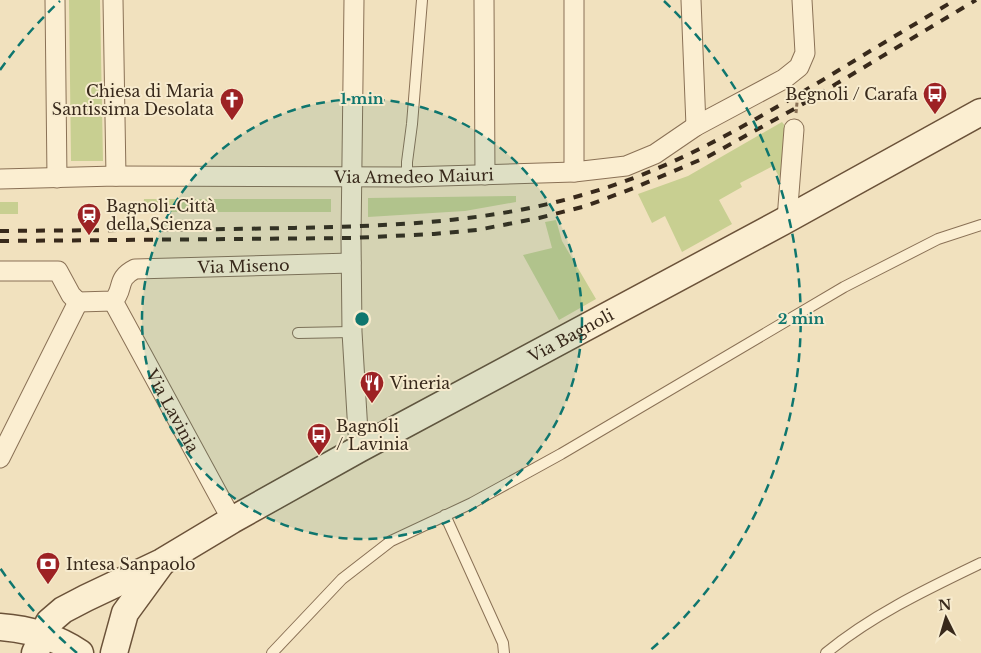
<svg xmlns="http://www.w3.org/2000/svg" width="981" height="653" font-family="'Libre Baskerville',serif">
<style>
.green{fill:#c8cf91}
.lines{fill:none;stroke-linecap:round;stroke-linejoin:round}
.lane-casing{stroke:#8a7156;stroke-width:12}
.street-casing{stroke:#8a7156;stroke-width:21}
.secondary-casing{stroke:#6b5239;stroke-width:29}
.path{stroke:#8a7156;stroke-width:3;stroke-dasharray:4 2.5;stroke-linecap:butt}
.lane{stroke:#fbeed1;stroke-width:10}
.street{stroke:#fbeed1;stroke-width:19}
.secondary{stroke:#fbeed1;stroke-width:26}
.rail{stroke:#38291b;stroke-width:4;stroke-dasharray:9 9;stroke-linecap:butt}
.ring{fill:none;stroke:#0f766e;stroke-width:2.5;stroke-dasharray:9 6}
.labels{text-anchor:middle;stroke-width:4;stroke-linejoin:round;paint-order:stroke}
.poi-label{font-size:16px;fill:#38291b;stroke:#f7ebce;text-anchor:start}
.street-label{font-size:16px;fill:#38291b;stroke:#f7ebce}
.centre{fill:#0f766e;stroke:#f7ebce;stroke-width:2.5}
.ring-label{font-size:15px;text-anchor:middle;font-weight:bold;fill:#0f766e;stroke:#f7ebce;stroke-width:4;stroke-linejoin:round;paint-order:stroke}
</style>
<rect width="100%" height="100%" fill="#f1e1be"/>
<path class="green" d="M69,0H100L103,161H71Z
M782,122L786,127L781,180L773,166L740,183L742,187L719,200L732,224L682,252L665,216L652,223L638,194L688,176Z
M516,196V202L465,211L368,217V198Z
M144,199H331V212H143Z
M0,202H18V214H0Z
M556,220L562,241L596,299L559,320L523,255L552,248L545,222Z"/>
<g class="lines">
<defs>
<path id="lane" d="M407,177V162L412,124L422,0
M298,333L352,332
M445,515L503,643L504,653
M272,653L342,579L391,541L472,503L561,454L844,287L938,239L981,225
M826,653C872,615 927,589 981,563"/>
<g id="street">
<path d="M55,0L57,178"/>
<path d="M113,0L116,176"/>
<path d="M354,0L351,238L352,332L359,449"/>
<path d="M484,0L485,175"/>
<path d="M574,0V172"/>
<path d="M691,0L696,126"/>
<path id="s1" d="M0,179L116,176L407,177L574,172L626,166L655,154L696,126L784,79L799,67L805,53L802,0"/>
<path d="M787,219L794,129"/>
<path id="s2" d="M0,271H58L71,295L78,302L113,301C125,289 115,279 135,269L351,263"/>
<path id="s3" d="M113,301L232,520"/>
<path d="M0,458L78,302"/>
</g>
<g id="secondary">
<path d="M0,627C28,629 56,637 80,653"/>
<path id="s4" d="M35,653L49,622L63,610L86,598L162,562L232,520L359,449L782,222L981,112"/>
<path d="M114,653L125,613L160,565"/>
</g>
</defs>
<use href="#lane" class="lane-casing"/>
<use href="#street" class="street-casing"/>
<use href="#secondary" class="secondary-casing"/>
<path class="path" d="M796,113L798,92"/>
<use href="#lane" class="lane"/>
<use href="#street" class="street"/>
<use href="#secondary" class="secondary"/>
<path class="rail" d="M0,231C96,230 192,230 289,228C390,226 491,223 589,193C672,169 747,125 821,81C865,54 910,27 955,0
M0,241L351,238L434,234L477,230L539,218L586,206L634,188L709,156L796,108L976,0"/>
</g>
<circle cx="362" cy="319" r="220" fill="#0f766e" fill-opacity=".12"/>
<g class="ring">
<circle cx="362" cy="319" r="220"/>
<path d="M77 653A439 439 0 0 1 0 568M0 70A439 439 0 0 1 60 1M664 1A439 439 0 0 1 647 653"/>
</g>
<defs>
<symbol id="bus-pin" viewBox="-11 -11 22 30"><path d="M0 17L-7.5 6A9.5 9.5 0 1 1 7.5 6Z" fill="#9d2224" stroke="#f7ebce"/><path d="M-5-6H5V4H4V6H2V4H-2V6H-4V4H-5ZM-3.5-4V0h7V-4ZM-3.5 1.2v1.5H-2V1.2ZM2 1.2v1.5H3.5V1.2Z" fill="#fff"/></symbol>
<symbol id="church-pin" viewBox="-11 -11 22 30"><path d="M0 17L-7.5 6A9.5 9.5 0 1 1 7.5 6Z" fill="#9d2224" stroke="#f7ebce"/><path d="M-1.2-6h2.4v3.5h3.3v2.4h-3.3V6h-2.4V-.1h-3.3v-2.4h3.3Z" fill="#fff"/></symbol>
<symbol id="station-pin" viewBox="-11 -11 22 30"><path d="M0 17L-7.5 6A9.5 9.5 0 1 1 7.5 6Z" fill="#9d2224" stroke="#f7ebce"/><path d="M-3-6H3Q5-6 5-4V2Q5 4 3 4L4.5 6H3L1.5 4h-3L-3 6H-4.5L-3 4Q-5 4-5 2V-4Q-5-6-3-6ZM-3.5-4v3h7v-3ZM-3.5 1v1.5H-2V1ZM2 1v1.5H3.5V1Z" fill="#fff"/></symbol>
<symbol id="restaurant-pin" viewBox="-11 -11 22 30"><path d="M0 17L-7.5 6A9.5 9.5 0 1 1 7.5 6Z" fill="#9d2224" stroke="#f7ebce"/><path d="M-5-6h1v4h1v-4h1v4h1v-4h1v5L-1.5 .5V6h-2V.5L-5-1ZM5-6V6H3V1.5H1.5Q1.5-4 5-6Z" fill="#fff"/></symbol>
<symbol id="bank-pin" viewBox="-11 -11 22 30"><path d="M0 17L-7.5 6A9.5 9.5 0 1 1 7.5 6Z" fill="#9d2224" stroke="#f7ebce"/><path d="M-6-4H6V4H-6ZM0-2.3a2.3 2.3 0 1 0 0 4.6a2.3 2.3 0 1 0 0-4.6Z" fill="#fff"/></symbol>
</defs>
<g fill-rule="evenodd">
<use href="#bus-pin" x="921" y="80" width="28" height="38"/>
<use href="#church-pin" x="218" y="86" width="28" height="38"/>
<use href="#station-pin" x="75" y="201" width="28" height="38"/>
<use href="#restaurant-pin" x="358" y="369" width="28" height="38"/>
<use href="#bus-pin" x="305" y="421" width="28" height="38"/>
<use href="#bank-pin" x="34" y="550" width="28" height="38"/>
</g>
<g class="labels">
<g class="poi-label">
<text x="214" y="97" text-anchor="end">Chiesa di Maria<tspan x="214" dy="18">Santissima Desolata</tspan></text>
<text x="918" y="100" text-anchor="end">Begnoli / Carafa</text>
<text x="106" y="212">Bagnoli-Città<tspan x="106" dy="18">della Scienza</tspan></text>
<text x="390" y="389">Vineria</text>
<text x="336" y="432">Bagnoli<tspan x="336" dy="18">/ Lavinia</tspan></text>
<text x="66" y="570">Intesa Sanpaolo</text>
</g>
<g class="street-label">
<text dy="6" stroke="none"><textPath href="#s1" startOffset="414">Via Amedeo Maiuri</textPath></text>
<text dy="6" stroke="none"><textPath href="#s2" startOffset="279">Via Miseno</textPath></text>
<text dy="6" stroke="none"><textPath href="#s4" startOffset="630">Via Bagnoli</textPath></text>
<text dy="6" stroke="none"><textPath href="#s3" startOffset="125">Via Lavinia</textPath></text>
</g>
</g>
<circle cx="362" cy="319" r="8" class="centre"/>
<g class="ring-label">
<text x="362" y="104">1 min</text>
<text x="801" y="324">2 min</text>
</g>
<g transform="translate(946 618) rotate(355)" stroke="#f7ebce" stroke-width="4" paint-order="stroke">
<path d="M0-4L9 19L0 12L-9 19Z" fill="#38291b"/>
<text y="-8" font-size="14" font-weight="bold" text-anchor="middle" fill="#38291b">N</text>
</g>
</svg>
